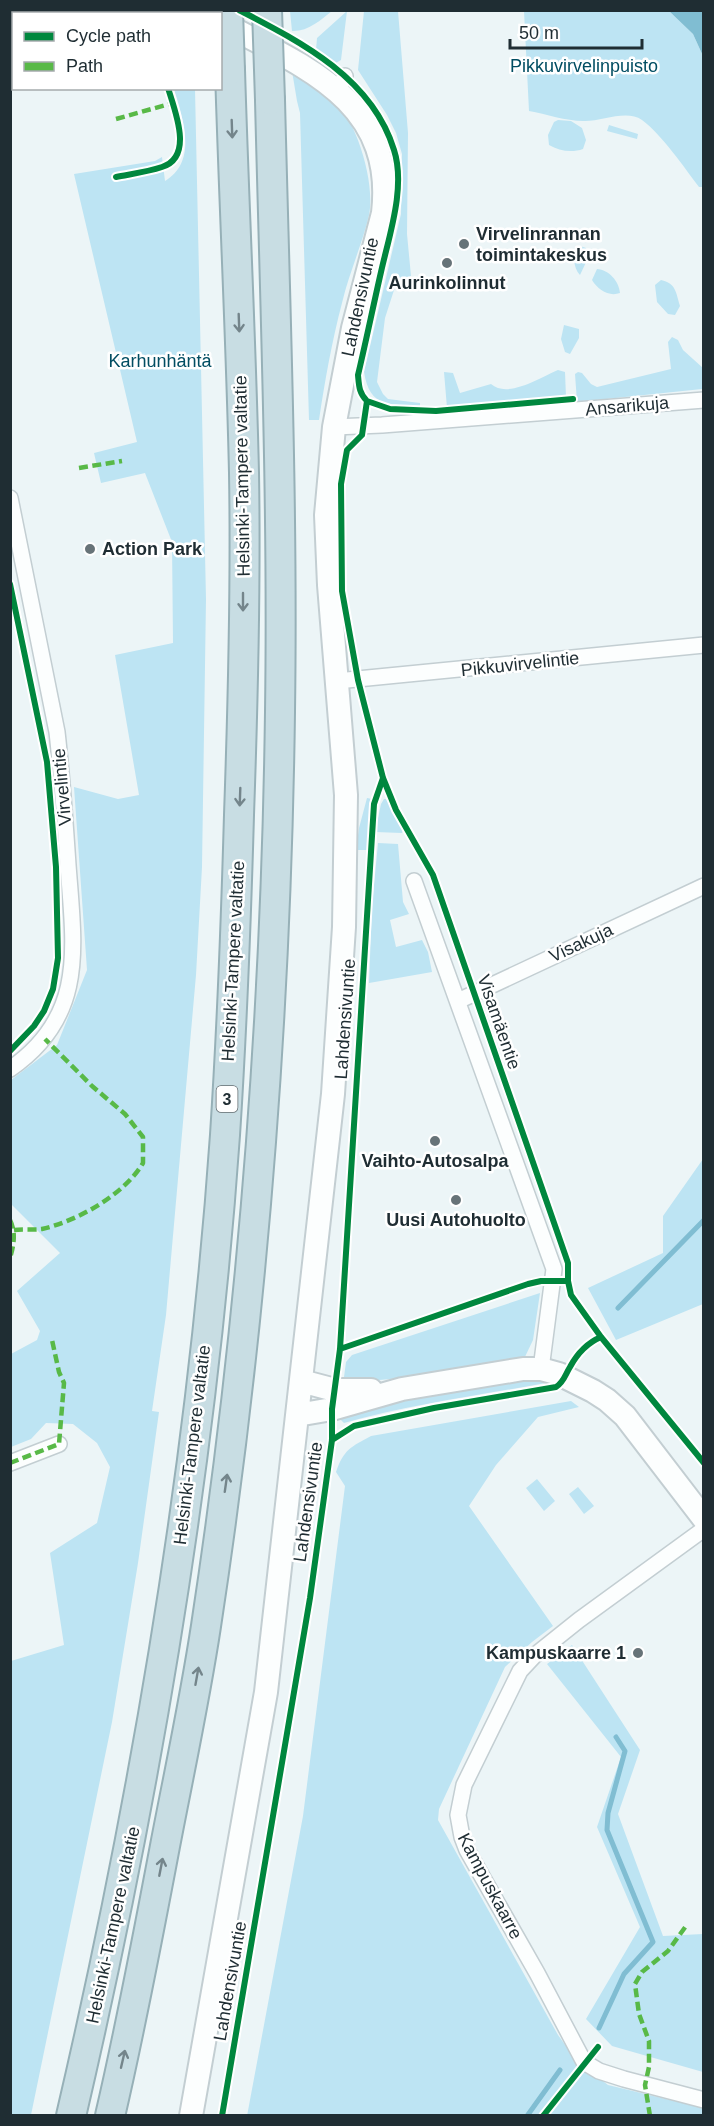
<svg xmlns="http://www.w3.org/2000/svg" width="714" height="2126" font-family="Arial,sans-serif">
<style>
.green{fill:#bde4f3}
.water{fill:#80bdd2}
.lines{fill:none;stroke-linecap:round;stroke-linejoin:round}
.stream{stroke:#80bdd2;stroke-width:5}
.street-casing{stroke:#c3ced2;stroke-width:18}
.secondary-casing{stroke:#c3ced2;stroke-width:26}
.highway-casing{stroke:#96b0b7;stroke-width:32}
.street{stroke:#fcfefe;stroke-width:15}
.secondary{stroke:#fcfefe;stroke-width:22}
.highway{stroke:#c8dde3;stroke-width:28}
.highway-bridge-casing{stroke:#96b0b7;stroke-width:32;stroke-linecap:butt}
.highway-bridge{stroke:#c8dde3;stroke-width:28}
.quiet{stroke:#58b947;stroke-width:4.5;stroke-dasharray:9 4.5;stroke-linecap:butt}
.cycleway-casing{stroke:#fff;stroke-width:10}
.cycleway{stroke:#00873e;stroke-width:6}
.oneway{stroke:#74858b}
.poi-dot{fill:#677378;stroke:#fff;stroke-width:2}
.labels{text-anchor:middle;stroke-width:5;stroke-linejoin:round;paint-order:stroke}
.shield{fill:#fff;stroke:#626c70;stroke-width:1.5}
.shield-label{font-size:16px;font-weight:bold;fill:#1f2d33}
.park-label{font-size:18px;fill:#014d62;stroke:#fff}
.poi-label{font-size:18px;font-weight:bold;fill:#1f2d33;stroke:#fff}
.street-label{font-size:18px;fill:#1f2d33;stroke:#fff}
</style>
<rect width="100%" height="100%" fill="#ecf5f7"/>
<path class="green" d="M139,11L140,13L37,14L36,11Z
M290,11V10L332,11C321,20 307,32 292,31Z
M347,11L341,60L336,63L316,50L317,38Z
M364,11H398L408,133L407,234L411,276L401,281L395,287L385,318L377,382L383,394L388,399L420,403V407C389,403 370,409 364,372L401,214L402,154L396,133L387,115L358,70Z
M524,11H669L693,34L703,56V187H699C684,167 662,135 642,120C626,109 601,122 583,121C566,121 546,114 529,111Z
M292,71C304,78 318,84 328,92C355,115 376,181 369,215C362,245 349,273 342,303C332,341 325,380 319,420H309L300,113L297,101Z
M174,89H195L206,599L202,867L196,975L166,1315L152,1411L159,1412L138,1563L112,1722L31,2115H11V1661L64,1645L50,1553L97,1523L110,1467L97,1443L73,1424L46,1423L31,1439L11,1447V1354L37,1340L40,1331L17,1291L60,1253L11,1204V1080L57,1045L87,970L74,787L118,799L139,795L115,655L173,643L172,542L145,473L101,483L94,453L137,442L74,174L155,161L162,157L165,181C198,161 183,119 174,89Z
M558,120L571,121L582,128L586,140L583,149C572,153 559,151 549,145L548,135L554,122Z
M609,125L638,134L637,139L607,131Z
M580,246L586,248L589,256L580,275C573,268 572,254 580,246Z
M597,269C609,270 619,281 620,293C609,297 598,290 592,280Z
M661,280C676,283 676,293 680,306L675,315L668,314L657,302L655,285Z
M564,325L579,329V338L570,354L565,352L561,339Z
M672,337L678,340L683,350L703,368L702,389L577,402L575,374L578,372L582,373L591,384L597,387L671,369L668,342Z
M558,370L565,372L566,397L447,408L444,372L453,373L460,393L491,384C508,399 541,377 558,370Z
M367,798L372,799L369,850H356L359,828Z
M384,799H386L404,828L402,833L375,832L381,804Z
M378,843L398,844L403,902L409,914L390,920L396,947L422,940L428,952L432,972L369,983L372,906Z
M703,1159V1304L616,1340L588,1288L663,1253V1216Z
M540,1293L533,1340L523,1361L455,1373L358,1382L344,1377L346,1362L352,1355Z
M523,1377L551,1382C482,1395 412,1404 344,1423L337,1416L338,1413Z
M571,1401L579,1407L538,1417L496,1465L469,1506L553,1626L532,1642L505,1667L439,1809L438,1820L558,2035L576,2060L608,2085L703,2108V2115L247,2116L303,1816L345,1486L336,1472C344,1449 351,1447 371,1436Z
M537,1479L555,1501L544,1511L526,1488Z
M578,1487L594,1506L584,1514L569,1494Z
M572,1645L640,1750L618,1814L663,1936L703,1934V2072L612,2046L586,2019L640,1927L597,1827L621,1757L547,1664Z"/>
<path class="water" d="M669,11H703V56L693,34Z"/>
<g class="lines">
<path class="stream" d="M618,1308L704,1220
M599,2028L624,1974L653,1942L607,1830L608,1813L625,1751L616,1737
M527,2116L560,2070"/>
<defs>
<path id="street" d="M338,90L345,76
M334,427L382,425L704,400
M10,498L57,732C62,776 65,820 68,865C74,947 87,1016 10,1069
M337,681L704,645
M414,881L554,1269L541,1369
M458,1001L704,886
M10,1463L59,1444
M704,1529L579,1620L534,1656L520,1671L464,1785L458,1815L462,1837L467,1850L537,1973L584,2062L599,2071L624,2079L704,2100"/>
<path id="secondary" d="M200,10L206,14
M301,1381L335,1390H371
M297,1415L332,1409L402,1389L523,1369H541L559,1374L593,1391L607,1400L625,1416L704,1519
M191,2116L266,1692L333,1094L344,927L346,795L329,585L326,515L334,427L353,328L383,213C396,100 303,66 220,22"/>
<path id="highway" d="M71,2116C146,1794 202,1465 225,1135C232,1028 236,922 239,815C243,701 246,587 244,473C241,339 234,205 230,70
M110,2116C131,2026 148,1936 165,1846C179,1773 195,1699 206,1626C252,1324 276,1017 280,712C283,508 275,304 270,100"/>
</defs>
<use href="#street" class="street-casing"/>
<use href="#secondary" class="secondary-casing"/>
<use href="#highway" class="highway-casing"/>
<use href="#street" class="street"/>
<use href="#secondary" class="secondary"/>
<use href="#highway" class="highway"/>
<defs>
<path id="highway-bridge" d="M228,10L230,70
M267,10L270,100"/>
</defs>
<use href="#highway-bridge" class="highway-bridge-casing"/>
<use href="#highway-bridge" class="highway-bridge"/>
<path class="quiet" d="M116,119L173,103
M79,468L122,461
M10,1220C16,1232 14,1245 10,1258
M14,1230C23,1229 33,1230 42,1229C77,1221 124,1195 143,1163V1137L125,1114L92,1086L45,1039
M10,1463L59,1444L64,1383L59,1372L52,1340
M650,2116L645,2085L649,2067V2041L639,2014L635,1984L642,1972L668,1951L686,1926"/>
<defs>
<path id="cycleway" d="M239,10C301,42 372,78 394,150C406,187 389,236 381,272C373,307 366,341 358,375C359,386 359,393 367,401L362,435L347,450L341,484L342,591L358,680L383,778L396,810L433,875L568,1263V1281L571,1295L601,1337L704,1463
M116,177C131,174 147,172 162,167C194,157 175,111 168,88
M367,401L390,409L436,411L573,399
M10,584L47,762L56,867L58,958L53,989L44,1011L34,1026L10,1051
M340,1349L528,1284L541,1281H568
M332,1440L354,1426L434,1408L556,1387C564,1382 565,1375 570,1367C577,1354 587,1343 601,1337
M222,2116L310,1598L332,1440V1409L340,1349L374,804L383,778
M543,2116L598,2047"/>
</defs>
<use href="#cycleway" class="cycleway-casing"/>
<use href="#cycleway" class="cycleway"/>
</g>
<defs><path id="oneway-shaft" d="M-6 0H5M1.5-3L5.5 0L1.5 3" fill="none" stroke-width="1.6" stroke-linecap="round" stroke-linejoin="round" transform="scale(1.5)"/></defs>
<g class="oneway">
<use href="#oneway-shaft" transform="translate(232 129) rotate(88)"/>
<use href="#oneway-shaft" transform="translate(239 323) rotate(88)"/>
<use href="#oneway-shaft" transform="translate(243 602) rotate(90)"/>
<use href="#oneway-shaft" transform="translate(240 797) rotate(92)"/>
<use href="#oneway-shaft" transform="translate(226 1483) rotate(-82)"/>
<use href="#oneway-shaft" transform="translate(197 1676) rotate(-80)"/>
<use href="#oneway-shaft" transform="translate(161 1867) rotate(-79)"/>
<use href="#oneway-shaft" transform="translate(123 2059) rotate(-77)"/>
</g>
<g class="poi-dot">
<circle cx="464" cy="244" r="6"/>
<circle cx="447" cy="263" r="6"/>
<circle cx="90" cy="549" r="6"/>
<circle cx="435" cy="1141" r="6"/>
<circle cx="456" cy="1200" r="6"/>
<circle cx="638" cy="1653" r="6"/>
</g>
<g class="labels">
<rect class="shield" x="216.5" y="1086" width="21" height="26" rx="4.5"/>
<g class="shield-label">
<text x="227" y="1105">3</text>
</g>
<g class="park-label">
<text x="584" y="72">Pikkuvirvelinpuisto</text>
<text x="160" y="367">Karhunhäntä</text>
</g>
<g class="poi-label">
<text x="476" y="240" text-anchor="start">Virvelinrannan<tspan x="476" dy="21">toimintakeskus</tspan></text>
<text x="447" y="289">Aurinkolinnut</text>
<text x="102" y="555" text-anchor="start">Action Park</text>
<text x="435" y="1167">Vaihto-Autosalpa</text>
<text x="456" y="1226">Uusi Autohuolto</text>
<text x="626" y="1659" text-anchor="end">Kampuskaarre 1</text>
</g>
<g class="street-label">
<text transform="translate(360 297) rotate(-78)" y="6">Lahdensivuntie</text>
<text transform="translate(627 406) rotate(-5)" y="6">Ansarikuja</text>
<text transform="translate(242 476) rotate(-91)" y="6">Helsinki-Tampere valtatie</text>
<text transform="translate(520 664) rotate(-6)" y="6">Pikkuvirvelintie</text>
<text transform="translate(62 787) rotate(-95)" y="6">Virvelintie</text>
<text transform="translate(581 943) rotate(-25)" y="6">Visakuja</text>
<text transform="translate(233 961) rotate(-87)" y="6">Helsinki-Tampere valtatie</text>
<text transform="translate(345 1019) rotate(-86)" y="6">Lahdensivuntie</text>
<text transform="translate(499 1022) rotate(71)" y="6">Visamäentie</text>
<text transform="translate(192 1445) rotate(-83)" y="6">Helsinki-Tampere valtatie</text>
<text transform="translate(308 1502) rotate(-82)" y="6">Lahdensivuntie</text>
<text transform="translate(490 1886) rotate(62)" y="6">Kampuskaarre</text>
<text transform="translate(113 1925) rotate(-78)" y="6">Helsinki-Tampere valtatie</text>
<text transform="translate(230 1981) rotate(-80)" y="6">Lahdensivuntie</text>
</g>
</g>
<rect width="714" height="2126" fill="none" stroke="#1f2d33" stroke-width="24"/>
<rect x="12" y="12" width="210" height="78" fill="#ffffff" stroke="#a5abad" stroke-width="1.5"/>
<rect x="24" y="32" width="30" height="9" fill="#00873e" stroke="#a5abad" stroke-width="1.5"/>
<text x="66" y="42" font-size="18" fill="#1f2d33">Cycle path</text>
<rect x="24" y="62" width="30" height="9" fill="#58b947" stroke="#a5abad" stroke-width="1.5"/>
<text x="66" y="72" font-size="18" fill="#1f2d33">Path</text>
<path d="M510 39v9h132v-9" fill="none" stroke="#1f2d33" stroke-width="3"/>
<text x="519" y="39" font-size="18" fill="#1f2d33" stroke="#ffffff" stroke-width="4.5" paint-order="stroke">50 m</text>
</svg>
